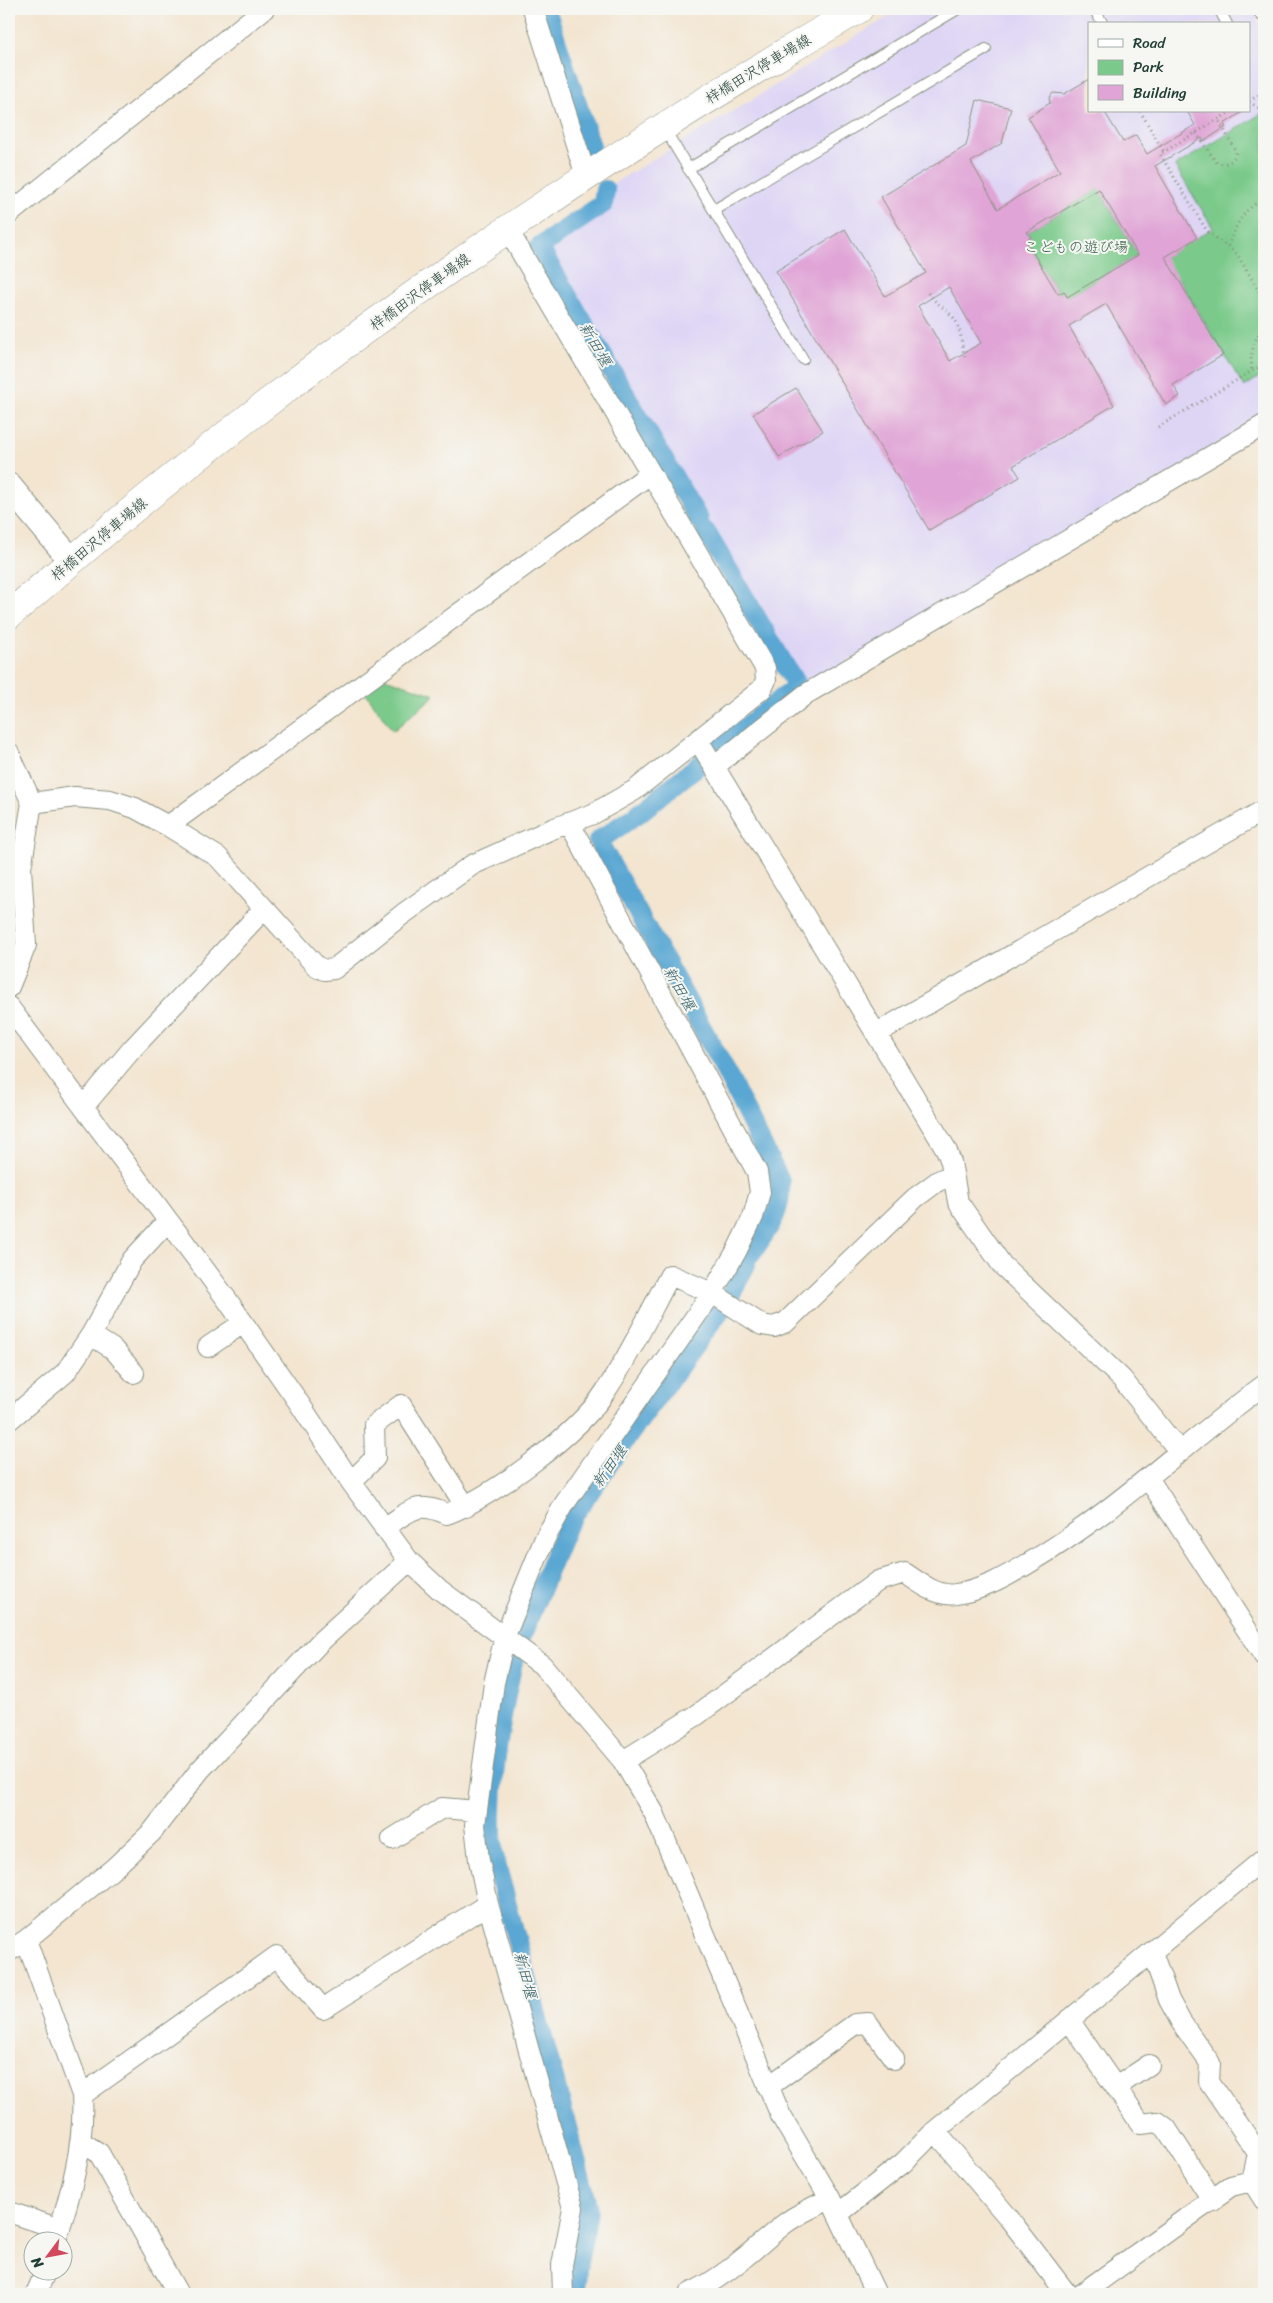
<svg xmlns="http://www.w3.org/2000/svg" width="1273" height="2303" font-family="Sriracha,'Klee One',sans-serif">
<style>
.built{fill:#ded5f5;fill-rule:evenodd}
.green{fill:#7bca8b;stroke:#4d8460}
.lines{fill:none;stroke-linecap:round;stroke-linejoin:round}
.canal{stroke:#5aa7d3;stroke-width:20}
.building{fill:#e0a4d6;fill-rule:evenodd}
.service-casing{stroke:#899182;stroke-width:12}
.minor-casing{stroke:#899182;stroke-width:22}
.tertiary-casing{stroke:#899182;stroke-width:27}
.secondary-casing{stroke:#899182;stroke-width:29}
.path{stroke:#899182;stroke-width:3;stroke-dasharray:1 4;stroke-linecap:butt}
.service{stroke:#fff;stroke-width:10}
.minor{stroke:#fff;stroke-width:20}
.tertiary{stroke:#fff;stroke-width:25}
.secondary{stroke:#fff;stroke-width:28}
.labels{text-anchor:middle;stroke-width:4;stroke-linejoin:round;paint-order:stroke}
.street-label{font-size:15px;fill:#1f3d34;stroke:#f6f6f2}
.park-label{font-size:15px;fill:#36604a;stroke:#f6f6f2}
.water-label{font-size:16px;font-style:italic;fill:#315d64;stroke:#f6f6f2}
</style>
<rect width="100%" height="100%" fill="#f6f6f2"/>
<filter id="ink" filterUnits="userSpaceOnUse"><feTurbulence type="fractalNoise" baseFrequency=".02" numOctaves="2"/><feDisplacementMap in="SourceGraphic" scale="10" xChannelSelector="R" yChannelSelector="G"/><feConvolveMatrix kernelMatrix="1 2 1 2 8 2 1 2 1" color-interpolation-filters="sRGB"/></filter>
<filter id="wash" filterUnits="userSpaceOnUse"><feTurbulence type="fractalNoise" baseFrequency=".0096" numOctaves="4" result="noise"/><feDisplacementMap in="SourceGraphic" scale="20" xChannelSelector="R" yChannelSelector="G"/><feGaussianBlur stdDeviation="1.12" result="paint"/><feColorMatrix in="noise" values="0 0 0 0 0 0 0 0 0 0 0 0 0 0 0 0 0 1.4 0 .05"/><feComposite in="paint" operator="in"/></filter>
<g filter="url(#wash)">
<rect width="100%" height="100%" fill="#f3e5d0"/>
<path class="built" d="M901,9H1255L1264,42V418L804,687L549,254L548,246L611,202V185ZM1089,24H1249V111H1089Z"/>
<path class="green" d="M1264,112V374L1244,387L1178,278L1166,284L1153,264L1213,228L1175,166Z
M1099,189L1138,255L1067,297L1064,291L1058,294L1026,241L1031,237L1027,232Z
M385,678L435,695L393,731L365,692Z"/>
<g class="lines">
<path class="canal" d="M546,9L591,146
M605,190L603,204L539,247L699,520
M706,532L797,686L716,751
M700,764L639,813L598,841L721,1062L780,1181C782,1214 769,1226 752,1253
M732,1292L746,1264
M521,1637L567,1525L628,1436L722,1308
M515,1654C500,1719 488,1785 493,1852L588,2205C587,2234 573,2264 577,2294"/>
</g>
<g id="blocks">
<path class="building" d="M1089,79V111H1104L1123,142L1136,135L1147,154L1195,125L1187,111H1244L1224,124L1226,127L1204,141L1202,138L1155,166L1197,238L1165,257L1223,355L1173,385L1180,396L1166,405L1106,304L1069,326L1114,405L1013,466L1020,477L929,530L776,271L845,229L885,296L926,273L881,197L966,146L977,100L1011,108L1002,143L971,162L998,209L1060,171L1028,117L1050,103L1049,98L1053,93L1064,94ZM1099,189L1138,255L1067,297L1064,291L1058,294L1026,241L1031,237L1027,232ZM949,287L981,343L950,361L918,306Z
M796,388L823,431L779,457L753,414Z"/>
</g>
</g>
<g filter="url(#ink)">
<use href="#blocks" fill-opacity="0" stroke="#899182" stroke-width="1"/>
<g class="lines">
<defs>
<path id="service" d="M1094,9L1103,24
M1219,9L1227,24
M664,128L803,359
M688,169L958,9
M714,210L986,49"/>
<path id="minor" d="M533,9L586,176
M1263,9L1264,11
M9,214L264,9
M698,740L946,1149L951,1162L958,1202L1002,1265L1122,1379L1179,1451
M9,753L32,803L21,868L26,945L9,987
M715,766L806,694L1264,425
M32,803L75,797L110,800L135,808L168,826L218,857L316,966L324,970L334,969L403,914L472,865L552,829L593,814L635,790L762,689L766,680L765,668L508,230
M168,826L650,474
M9,1007L228,1301L297,1400L351,1482L409,1561L440,1590L542,1665L623,1761L654,1813L781,2116L830,2198L876,2294
M877,1033L1264,810
M84,1106L133,1048L264,909
M91,1335L113,1349L134,1373
M208,1347L243,1323
M9,1420L65,1373L91,1335L132,1260L168,1221
M1148,1478L1264,1656
M351,1482L375,1458L374,1425L401,1405L466,1507
M384,1528C411,1511 415,1500 447,1514C492,1497 579,1433 605,1392C630,1355 649,1314 670,1275L712,1293L762,1325L774,1327L786,1322L915,1198L938,1181L952,1175
M623,1761L697,1715L878,1581L905,1573C920,1583 937,1597 956,1594C982,1591 1007,1576 1029,1563C1114,1513 1185,1443 1264,1385
M392,1839L442,1808L477,1811
M26,1940L82,2095C85,2143 71,2194 56,2240
M9,1951L26,1940L114,1868L152,1832L200,1770L321,1641L409,1561
M1152,1952L1169,2000L1181,2022L1210,2063L1209,2081L1258,2153L1252,2181
M1069,2020L1141,2124L1158,2122L1166,2128L1213,2201
M768,2087L855,2024L868,2023L894,2059
M1116,2087L1149,2065
M82,2095L277,1956L323,2009L488,1904
M935,2131L1008,2217L1067,2294
M81,2142L99,2153L178,2294
M9,2212L60,2229
M838,2214L903,2163L935,2131L1264,1859
M36,2294L46,2270
M563,2294L562,2265L573,2208L488,1904L479,1860L475,1825L494,1683L505,1636L545,1538L565,1503L712,1293L736,1252L753,1217L760,1192L757,1172L570,824
M689,2294C727,2276 751,2251 783,2225C796,2214 815,2207 830,2198
M1081,2294L1231,2186L1252,2181L1264,2200"/>
<path id="tertiary" d="M9,486L72,561"/>
<path id="secondary" d="M9,615C57,574 104,532 153,493C375,313 612,151 859,9"/>
</defs>
<use href="#service" class="service-casing"/>
<use href="#minor" class="minor-casing"/>
<use href="#tertiary" class="tertiary-casing"/>
<use href="#secondary" class="secondary-casing"/>
<path class="path" d="M1249,101L1264,92
M1249,102L1264,111
M1140,111L1164,152
M1232,111L1160,154L1207,231L1237,254L1259,291L1263,308V326L1254,343L1251,358L1252,371
M1196,133L1217,163C1226,165 1234,162 1236,152L1218,119
M1228,246C1238,222 1241,211 1264,199
M928,293C935,303 944,307 952,316C962,327 961,344 965,358
M1158,427L1264,364"/>
<use href="#service" class="service"/>
<use href="#minor" class="minor"/>
<use href="#tertiary" class="tertiary"/>
<use href="#secondary" class="secondary"/>
</g>
</g>
<g class="labels">
<g class="street-label">
<text transform="translate(758 69) rotate(-31)" y="5">梓橋田沢停車場線</text>
<text transform="translate(420 292) rotate(-36)" y="5">梓橋田沢停車場線</text>
<text transform="translate(99 539) rotate(-40)" y="5">梓橋田沢停車場線</text>
</g>
<g class="park-label">
<text x="1076" y="252">こどもの遊び場</text>
</g>
<g class="water-label">
<text transform="translate(596 344) rotate(60)" y="6">新田堰</text>
<text transform="translate(680 988) rotate(61)" y="6">新田堰</text>
<text transform="translate(609 1466) rotate(-54)" y="6">新田堰</text>
<text transform="translate(526 1975) rotate(75)" y="6">新田堰</text>
</g>
</g>
<rect width="1273" height="2303" fill="none" stroke="#f6f6f2" stroke-width="30"/>
<rect x="1088" y="22" width="162" height="90" fill="#f6f6f2" stroke="#a0aca6"/>
<rect x="1098" y="39" width="25" height="8" fill="#ffffff" stroke="#a0aca6"/>
<text x="1133" y="48" font-size="15" fill="#1f3d34">Road</text>
<rect x="1098" y="60" width="25" height="15" fill="#7bca8b" stroke="#a0aca6"/>
<text x="1133" y="72" font-size="15" fill="#1f3d34">Park</text>
<rect x="1098" y="85" width="25" height="15" fill="#e0a4d6" stroke="#a0aca6"/>
<text x="1133" y="98" font-size="15" fill="#1f3d34">Building</text>
<g transform="translate(48 2256) rotate(238)"><circle r="24" fill="#f6f6f2" stroke="#a0aca6"/>
<path d="M0-4L9 19L0 12L-9 19Z" fill="#d1495b"/>
<text y="-8" font-size="14" font-weight="bold" text-anchor="middle" fill="#1f3d34">N</text>
</g>
</svg>
